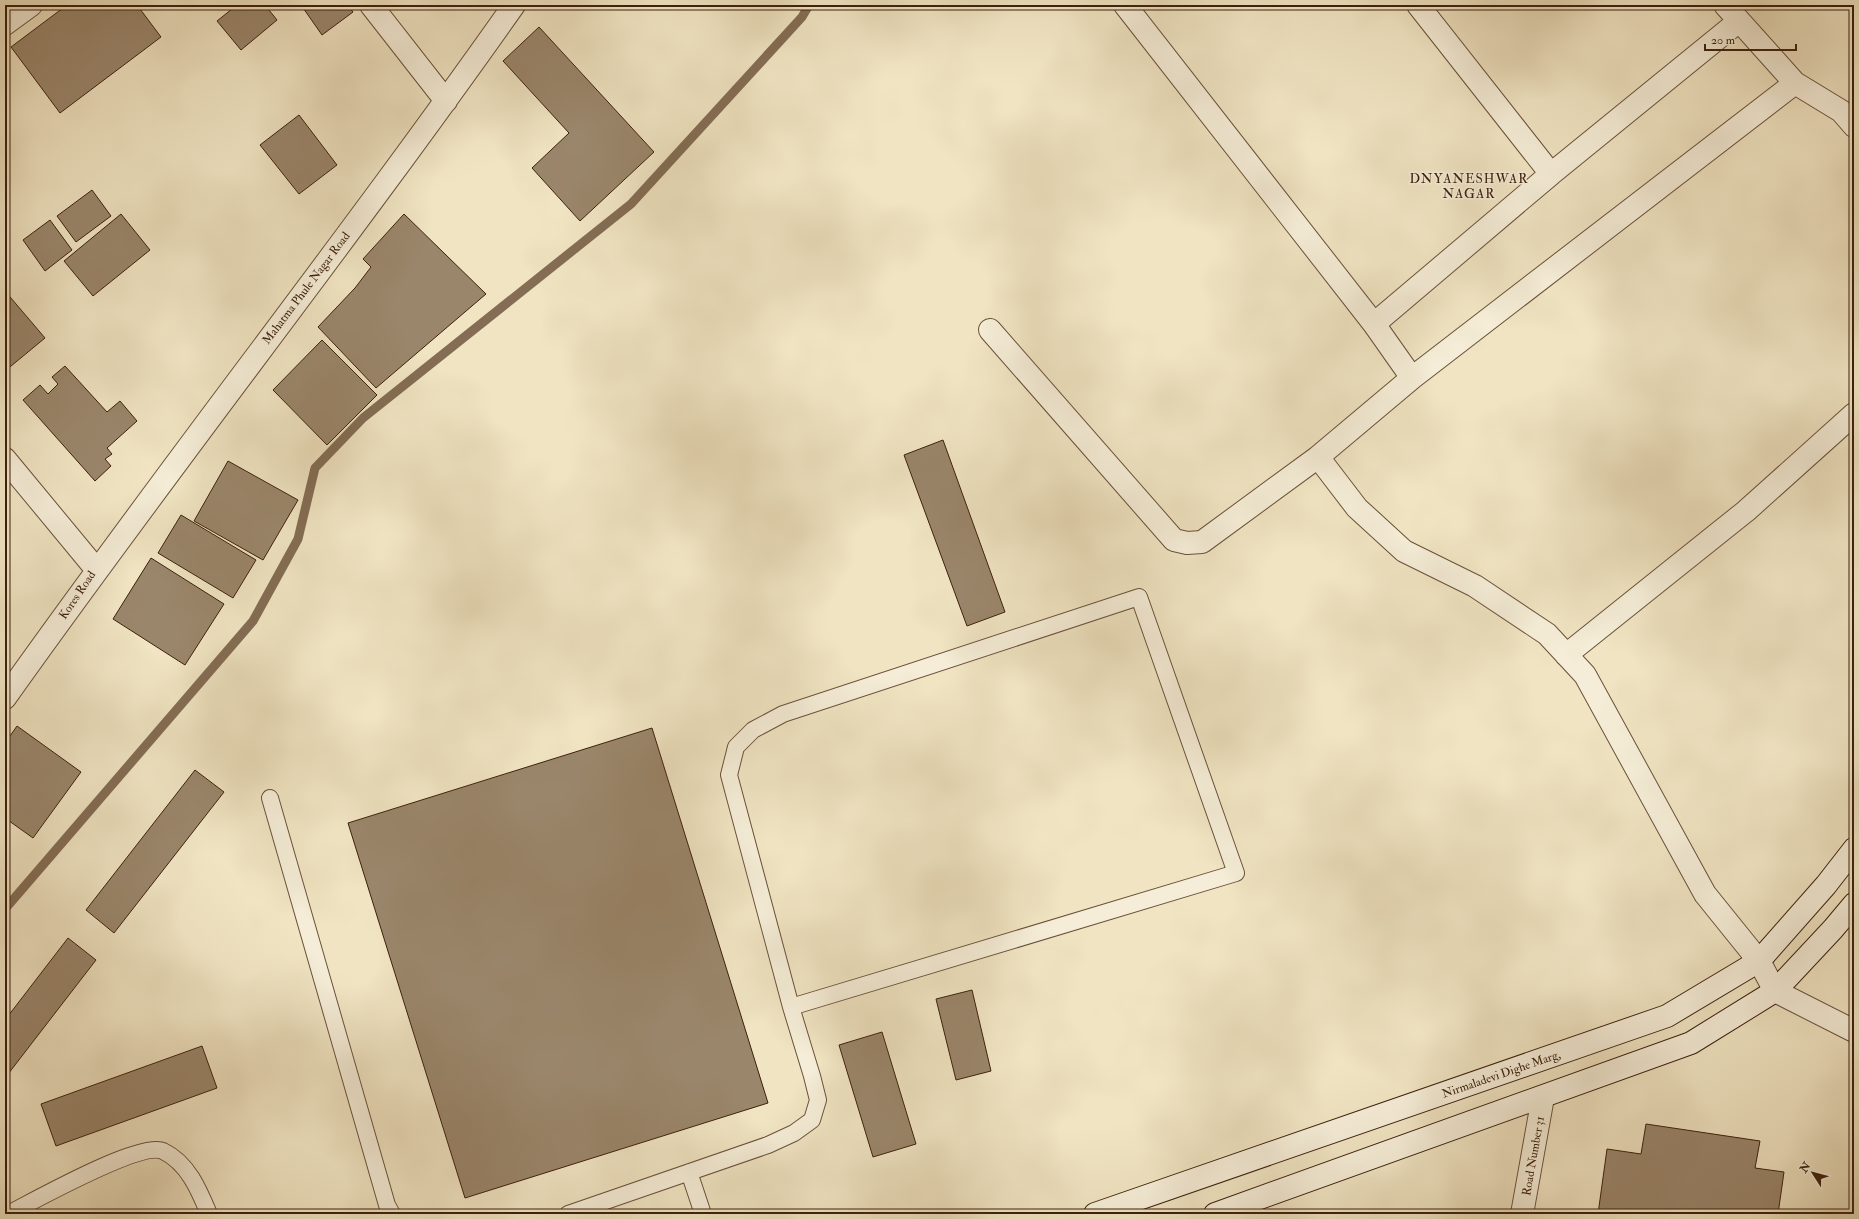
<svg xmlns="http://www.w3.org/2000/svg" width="1859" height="1219" font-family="'IM FELL Double Pica',serif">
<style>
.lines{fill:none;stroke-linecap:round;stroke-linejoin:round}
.stream{stroke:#846d54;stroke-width:9}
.building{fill:#9a866b;stroke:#3d200d}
.service-casing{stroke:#6a513a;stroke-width:18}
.minor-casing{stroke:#6a513a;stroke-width:24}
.secondary-casing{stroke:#3d200d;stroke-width:24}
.service{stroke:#f5edd7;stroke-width:16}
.minor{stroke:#f5edd7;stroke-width:22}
.secondary{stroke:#f5edd7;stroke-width:22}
.labels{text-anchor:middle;stroke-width:3;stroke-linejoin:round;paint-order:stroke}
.street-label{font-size:12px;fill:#3d200d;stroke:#f5edd7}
.neighbourhood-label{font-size:13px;letter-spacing:1px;fill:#3d200d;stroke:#f5edd7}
</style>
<rect width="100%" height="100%" fill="#f0e4c2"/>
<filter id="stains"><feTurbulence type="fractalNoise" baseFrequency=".005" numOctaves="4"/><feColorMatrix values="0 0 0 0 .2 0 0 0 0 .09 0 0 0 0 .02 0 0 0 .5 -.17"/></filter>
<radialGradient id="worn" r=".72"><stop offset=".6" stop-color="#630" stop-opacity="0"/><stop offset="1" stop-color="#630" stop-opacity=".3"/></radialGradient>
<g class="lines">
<path class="stream" d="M5,909L253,621L298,539L315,468L363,418L631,204L802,17L809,5"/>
</g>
<path class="building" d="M67,5H137L161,37L60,113L11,47Z
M237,5H265L277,20L241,50L217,21Z
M301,5H348L353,12L322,35Z
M539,27L654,152L580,221L532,168L569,133L503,61Z
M299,115L337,165L299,194L260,145Z
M92,190L111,216L76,242L57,216Z
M121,214L150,250L93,296L64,261Z
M404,214L486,294L376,388L318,327L355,288L371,267L363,259Z
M50,220L72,250L45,271L23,240Z
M5,291L45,338L5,371Z
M322,340L377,395L327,445L273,390Z
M65,366L107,412L120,401L137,421L107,448L112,454L105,459L111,466L95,481L23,400L40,385L48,394L58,384L52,377Z
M943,440L1005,612L967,626L904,455Z
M228,461L298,500L263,560L194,521Z
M181,515L256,560L233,598L158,553Z
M151,558L224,604L185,665L113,619Z
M17,726L81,772L33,838L5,818V743Z
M652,728L768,1103L465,1198L348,823Z
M195,770L224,792L114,933L86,910Z
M68,938L96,960L5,1078V1020Z
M972,990L991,1071L956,1080L936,999Z
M882,1032L916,1144L873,1157L839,1045Z
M202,1046L217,1088L56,1146L41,1104Z
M1646,1124L1760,1141L1755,1168L1784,1172L1778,1214H1598L1607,1149L1641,1154Z"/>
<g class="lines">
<defs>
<path id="service" d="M270,798L387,1205L392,1214
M689,1172L703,1214
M8,1214C34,1201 140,1141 163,1151C188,1163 199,1190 209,1214
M568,1214L768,1145L794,1133L812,1120L818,1100L812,1076L791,1007L729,775L736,747L753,730L783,714L1139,597L1236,873L791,1007"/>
<path id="minor" d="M371,5L446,101
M1125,5L1374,324L1551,174
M1418,5L1551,174L1739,21
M1725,5L1795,83L1841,111L1854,126
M5,24L31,5
M1374,324L1412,378
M990,330L1174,540L1187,543L1202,542L1318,457L1412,378L1795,83
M1318,457L1357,508L1404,551L1475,586L1547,634L1585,675L1705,894L1759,961L1775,991L1854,1031
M5,459L96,569
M1566,655L1746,511L1854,414
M5,698C171,464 349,239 514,5
M1522,1214L1543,1097"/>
<path id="secondary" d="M1095,1214L1667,1016L1759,961L1826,885L1854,849
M1215,1214L1691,1043L1775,991L1833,929L1854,904"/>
</defs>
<use href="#service" class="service-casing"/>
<use href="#minor" class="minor-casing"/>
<use href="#secondary" class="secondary-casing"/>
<use href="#service" class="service"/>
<use href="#minor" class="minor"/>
<use href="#secondary" class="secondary"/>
</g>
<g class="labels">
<g class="street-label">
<text transform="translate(306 288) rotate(-53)" y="4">Mahatma Phule Nagar Road</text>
<text transform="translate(77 595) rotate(-56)" y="4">Kores Road</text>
<text transform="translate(1501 1074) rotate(-19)" y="4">Nirmaladevi Dighe Marg,</text>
<text transform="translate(1533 1156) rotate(-80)" y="4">Road Number 31</text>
</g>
<g class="neighbourhood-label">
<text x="1469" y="183">DNYANESHWAR<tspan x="1469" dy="15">NAGAR</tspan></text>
</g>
</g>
<rect width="1859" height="1219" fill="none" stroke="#f0e4c2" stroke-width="20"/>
<rect x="6" y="6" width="1847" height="1207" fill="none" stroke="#3d200d" stroke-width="2"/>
<rect x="10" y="10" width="1839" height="1199" fill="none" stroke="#3d200d"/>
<g transform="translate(1813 1173) rotate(306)" stroke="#f5edd7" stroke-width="3" paint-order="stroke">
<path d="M0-3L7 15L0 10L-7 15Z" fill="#3d200d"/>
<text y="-6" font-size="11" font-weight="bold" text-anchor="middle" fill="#3d200d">N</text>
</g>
<path d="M1705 44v6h91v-6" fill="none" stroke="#3d200d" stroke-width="2"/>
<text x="1711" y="44" font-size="12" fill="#3d200d" stroke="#f5edd7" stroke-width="3" paint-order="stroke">20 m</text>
<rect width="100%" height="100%" filter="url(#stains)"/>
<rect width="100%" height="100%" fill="url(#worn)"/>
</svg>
